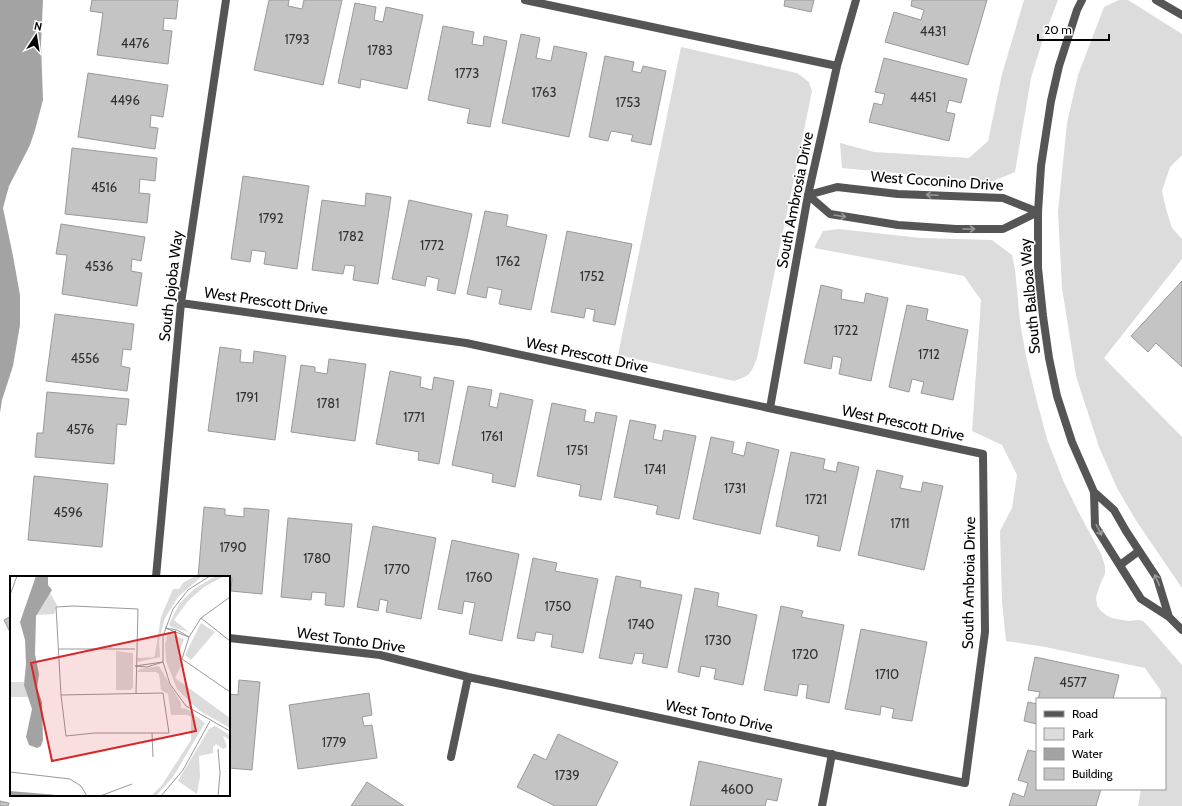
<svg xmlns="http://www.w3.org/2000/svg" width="1182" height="806" font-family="Cabin,sans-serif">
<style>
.green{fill:#dcdcdc}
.water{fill:#a3a3a3}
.building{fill:#c4c4c4;stroke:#999}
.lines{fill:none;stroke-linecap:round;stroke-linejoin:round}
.minor{stroke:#555;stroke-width:8}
.oneway{stroke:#999}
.labels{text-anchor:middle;stroke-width:3;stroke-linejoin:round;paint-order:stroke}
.number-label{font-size:13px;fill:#313131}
.street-label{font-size:15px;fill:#000;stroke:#fff}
.inset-road{fill:none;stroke:#999;stroke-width:1}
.view{fill:#d62828;fill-opacity:0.15;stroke:#d62828;stroke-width:2}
.inset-edge{fill:none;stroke:#000;stroke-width:2}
</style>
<rect width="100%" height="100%" fill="#fff"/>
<path class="green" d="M1024,0H1058L1042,42L1031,78L1015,172L991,182L842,168L840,143L874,152L969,158L988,141L1002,74Z
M1119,0H1128L1182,34V155L1170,167L1162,191L1166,209L1172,228L1182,239V259L1104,358L1182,437V588L1137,522L1117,488L1099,447L1076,376L1062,288L1058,212L1067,123L1078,75L1104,7Z
M681,47L797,73L809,82L812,91L757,358C750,375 751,375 734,381L618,355Z
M839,229L921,238L992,240L1012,255L1015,269L1020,322L1026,356L1034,390L1047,439L1063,480L1078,511L1101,554L1105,566V574L1101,582L1096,597L1097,605L1100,610L1106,615L1112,618L1128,621L1138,620L1143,621L1147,625L1182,665V806H1138L1141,789H1165V699H1160L1161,691L1145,668L1045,647L1006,641L1002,602L1000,531L1012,508L1017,475L1002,445L972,431L981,300L964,276L814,248L823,231Z"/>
<path class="water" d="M0,0H43L41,44L43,100L35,130L30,145L9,186L3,208L13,256L20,295V325L13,366L2,400L0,413Z"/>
<path class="building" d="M92,0H178L176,19L164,18L163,30L172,31L168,64L97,55L103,13L90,11Z
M269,0H289L288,6L302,9L304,0H342L323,85L254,70Z
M785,0H814L811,12L784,6Z
M912,0H987L968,65L885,42L894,12L921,20L924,10L911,6Z
M355,3L376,7L374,20L383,22L386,7L423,15L407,89L361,79L360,88L338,83Z
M443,26L474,32L472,44L483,46L484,36L507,41L490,127L467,123L470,109L428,100Z
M521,34L540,38L536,58L551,61L554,46L587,53L569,137L502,123Z
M605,56L634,62L632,71L641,73L643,66L666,71L651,145L631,141L633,135L611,131L608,141L589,137Z
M884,58L967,79L961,103L949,100L946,112L955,114L949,141L869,122L874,103L882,105L885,94L875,92Z
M88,73L168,85L163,117L151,115L150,127L158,128L155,149L78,137Z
M72,148L157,158L155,181L140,179L139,193L150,194L147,223L65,214Z
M243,176L309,186L297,269L264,264L266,252L252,250L250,262L231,259Z
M366,193L391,197L378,284L353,280L355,266L345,265L343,274L312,270L322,200L365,206Z
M409,200L472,214L455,294L437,290L439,279L427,276L425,286L392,279Z
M485,211L508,215L506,226L547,235L531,310L499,304L502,290L488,287L486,298L467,294Z
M61,224L145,237L141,261L132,259L131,271L142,273L137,306L62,294L67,255L56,254Z
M567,231L632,244L615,325L593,321L595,310L586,308L584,318L551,312Z
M1182,281V367L1156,343L1148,352L1131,336Z
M821,285L842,290L841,299L864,303L866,293L888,298L871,381L839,374L842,358L833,356L831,369L804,363Z
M907,305L928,309L926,320L968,330L953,400L921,393L924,382L912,379L909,392L889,387Z
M55,314L134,324L131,350L123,349L121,366L130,368L127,391L46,381Z
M220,347L241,350L240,362L253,363L254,351L286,356L275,440L208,431Z
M329,359L366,364L355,441L291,432L301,365L315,367V372L327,374Z
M390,371L421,377L420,387L432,390L434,377L454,381L439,464L418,460L419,452L376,444Z
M468,386L492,390L489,406L497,408L500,393L533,400L515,487L492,482L493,474L452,465Z
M47,392L129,399L126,425L117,424L114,464L35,457L37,433H43Z
M552,403L586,410L584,421L594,423L596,412L617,416L601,500L579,496L581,485L537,476Z
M630,420L656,425L653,439L662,441L664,430L696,436L679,519L656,514L658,506L614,497Z
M711,437L734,442L732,453L744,456L747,442L779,450L760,534L693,519Z
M791,452L825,459L823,469L836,472L838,462L859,467L840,551L817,546L819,536L776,526Z
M877,470L903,476L900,488L921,492L923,482L943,486L924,570L858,555Z
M34,476L108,484L102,547L28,540Z
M204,507L225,509V515L244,517V508L269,510L262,594L231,591L232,578H229V577H198Z
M288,518L352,524L344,607L325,605L326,593L312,592L311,600L281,597Z
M373,526L436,538L421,619L386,612L388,601L380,599L378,611L357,607Z
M452,540L519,554L502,641L469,634L475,603L464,601L462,614L438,609Z
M533,558L557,563L555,571L598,579L583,653L551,647L553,635L536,632L534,641L517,638Z
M616,576L641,581L640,587L682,595L667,668L642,663L644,654L635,653L632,664L599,658Z
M695,588L719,593L717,606L757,615L743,685L714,679L716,669L701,666L699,677L678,672Z
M781,606L803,611L801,617L844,625L829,703L806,698L808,685L799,684L797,696L764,690Z
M11,616V634L4,620Z
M861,629L927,642L912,721L892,718L894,709L881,706L880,715L845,709Z
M1035,657L1119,675L1113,699H1038L1040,692L1028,690Z
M239,680L260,682L252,770L229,768V694L238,695Z
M369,693L372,715L362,717L364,726L372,725L377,758L298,769L289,705Z
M1028,702L1037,704V724L1024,721Z
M558,734L618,762L596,806H555L517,787L534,754L546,760Z
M1028,750L1037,752V789H1101L1096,806H1009L1013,793L1024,797L1028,783L1018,780Z
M699,761L782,779L777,801L767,799L765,806H690Z
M367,782L404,806H351Z
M0,801L9,803L8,806H0Z"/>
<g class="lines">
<path class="minor" d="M525,0L837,66
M1082,0L1077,10L1059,66L1051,101L1041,166L1038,212V268L1043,316L1049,358L1057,396L1072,442L1094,492L1095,526L1141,599L1169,617L1182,630
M1156,0L1182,15
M808,195L830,214L898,225L956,229H1003L1038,212
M808,195L837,187L898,194L1003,198L1038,212
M181,303L466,343L983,454L985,632L965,783L468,677L380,655L229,638
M770,408L808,195L837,66L856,0
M1094,492L1114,510L1126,531L1157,578L1169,617
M1120,565L1139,551
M156,577L181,303L226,0
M451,757L468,677
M822,806L832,754"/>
</g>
<defs><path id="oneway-shaft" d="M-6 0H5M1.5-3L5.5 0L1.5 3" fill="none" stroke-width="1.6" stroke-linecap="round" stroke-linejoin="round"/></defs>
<g class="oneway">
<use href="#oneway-shaft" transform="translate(932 195) rotate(-177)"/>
<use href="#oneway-shaft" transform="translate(840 216) rotate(9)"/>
<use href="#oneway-shaft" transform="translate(969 229)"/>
<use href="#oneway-shaft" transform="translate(1099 530) rotate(62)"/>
<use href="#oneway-shaft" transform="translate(1157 580) rotate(-114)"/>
</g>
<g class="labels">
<g class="number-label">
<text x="933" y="36">4431</text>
<text x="297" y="44">1793</text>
<text x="135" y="48">4476</text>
<text x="380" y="55">1783</text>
<text x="467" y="78">1773</text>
<text x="544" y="97">1763</text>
<text x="923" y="102">4451</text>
<text x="125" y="105">4496</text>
<text x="628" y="107">1753</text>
<text x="104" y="192">4516</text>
<text x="271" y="223">1792</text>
<text x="351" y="241">1782</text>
<text x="432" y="250">1772</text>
<text x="508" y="266">1762</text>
<text x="99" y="271">4536</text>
<text x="592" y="281">1752</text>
<text x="846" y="335">1722</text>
<text x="929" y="359">1712</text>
<text x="85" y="363">4556</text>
<text x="247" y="402">1791</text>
<text x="328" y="408">1781</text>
<text x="414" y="422">1771</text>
<text x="80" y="434">4576</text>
<text x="492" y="441">1761</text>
<text x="577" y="455">1751</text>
<text x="655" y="474">1741</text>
<text x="735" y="493">1731</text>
<text x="816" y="504">1721</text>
<text x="68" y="517">4596</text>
<text x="900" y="528">1711</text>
<text x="233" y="552">1790</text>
<text x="317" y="563">1780</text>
<text x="397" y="574">1770</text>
<text x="479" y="582">1760</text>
<text x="558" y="611">1750</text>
<text x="641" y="629">1740</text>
<text x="718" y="645">1730</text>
<text x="805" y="659">1720</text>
<text x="887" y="679">1710</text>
<text x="1073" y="687">4577</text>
<text x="334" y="747">1779</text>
<text x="567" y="780">1739</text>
<text x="737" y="794">4600</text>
</g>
<g class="street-label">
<text transform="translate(937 181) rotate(4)" y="5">West Coconino Drive</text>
<text transform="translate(795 200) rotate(-79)" y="5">South Ambrosia Drive</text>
<text transform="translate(171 286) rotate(-83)" y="5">South Jojoba Way</text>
<text transform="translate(1030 296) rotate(-95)" y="5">South Balboa Way</text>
<text transform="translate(266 301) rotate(8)" y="5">West Prescott Drive</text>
<text transform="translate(587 355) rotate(12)" y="5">West Prescott Drive</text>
<text transform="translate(903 423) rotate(12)" y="5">West Prescott Drive</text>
<text transform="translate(969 583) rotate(-89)" y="5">South Ambroia Drive</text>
<text transform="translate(351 640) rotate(8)" y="5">West Tonto Drive</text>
<text transform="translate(719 716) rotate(12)" y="5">West Tonto Drive</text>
</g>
</g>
<g transform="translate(10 576)">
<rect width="220" height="220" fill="#fff"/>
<path d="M185,0H192L168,21L155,42L149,65L150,81L128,86L127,82L144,81L145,78L151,41L163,13H169L173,7ZM206,0H214L194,11L178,25L164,44L179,56L161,51L159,48L170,27L184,13ZM40,17L47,29L44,38L26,39ZM191,47L205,56L181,84L175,79ZM158,57L174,63L168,80L173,86L165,102L220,142V152L190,135L167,113L156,85L155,68ZM106,75L123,77V111L121,114H106ZM149,90L171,127V132L177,133L195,147L163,201L146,220H141L152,209L181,164V141L178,139H161L158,118L151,114L149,98L146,96H127L130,93ZM0,106H14L18,121H0ZM205,150L220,159V164L213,160L217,171L213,173L206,168L203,171V177L189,180L190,201L187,218L168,205L199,153Z" fill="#dcdcdc"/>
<path d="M26,0H38V9L42,14L26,40L25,78L29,98L27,112L32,126L33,164L31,170L27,172L19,169L16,161L22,133L14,109L16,87L15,64L10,46ZM0,215L47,219L49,220H0Z" fill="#a3a3a3"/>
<path class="inset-road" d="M200,0L178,14L163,33L153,60V86L160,108L176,130L220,155M0,19L7,0M220,21L191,42L179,61L172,83L220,116M191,42L220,65M155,52L167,54L179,61M155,52L179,61M48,73H125M125,90L137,91L153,86M125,90L153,86M51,119L153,117L159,157H85L56,160L51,119L46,31L63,30L128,33L126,117M142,157L143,181M0,196L60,203L71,210L77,220M90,220L122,208M151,220L173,194L200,145M208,220L210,197L208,173"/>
<path class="view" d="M165,56L186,155L42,185L21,87Z"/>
<rect width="220" height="220" class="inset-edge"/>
</g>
<rect x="1036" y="698" width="130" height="92" fill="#ffffff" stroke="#999999"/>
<rect x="1044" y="711" width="20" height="6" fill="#555555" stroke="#999999"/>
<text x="1072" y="718" font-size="12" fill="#000000">Road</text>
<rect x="1044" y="728" width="20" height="12" fill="#dcdcdc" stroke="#999999"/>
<text x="1072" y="738" font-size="12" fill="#000000">Park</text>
<rect x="1044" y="748" width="20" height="12" fill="#a3a3a3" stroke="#999999"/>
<text x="1072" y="758" font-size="12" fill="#000000">Water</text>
<rect x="1044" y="768" width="20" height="12" fill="#c4c4c4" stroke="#999999"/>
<text x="1072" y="778" font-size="12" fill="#000000">Building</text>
<g transform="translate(36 36) rotate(12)" stroke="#ffffff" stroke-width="3" paint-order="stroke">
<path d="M0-3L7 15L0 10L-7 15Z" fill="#000000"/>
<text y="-6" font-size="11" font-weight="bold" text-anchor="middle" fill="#000000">N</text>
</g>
<path d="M1038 34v6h71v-6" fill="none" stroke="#000000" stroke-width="2"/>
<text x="1044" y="34" font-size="12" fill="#000000" stroke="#ffffff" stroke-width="3" paint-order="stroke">20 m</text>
</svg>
